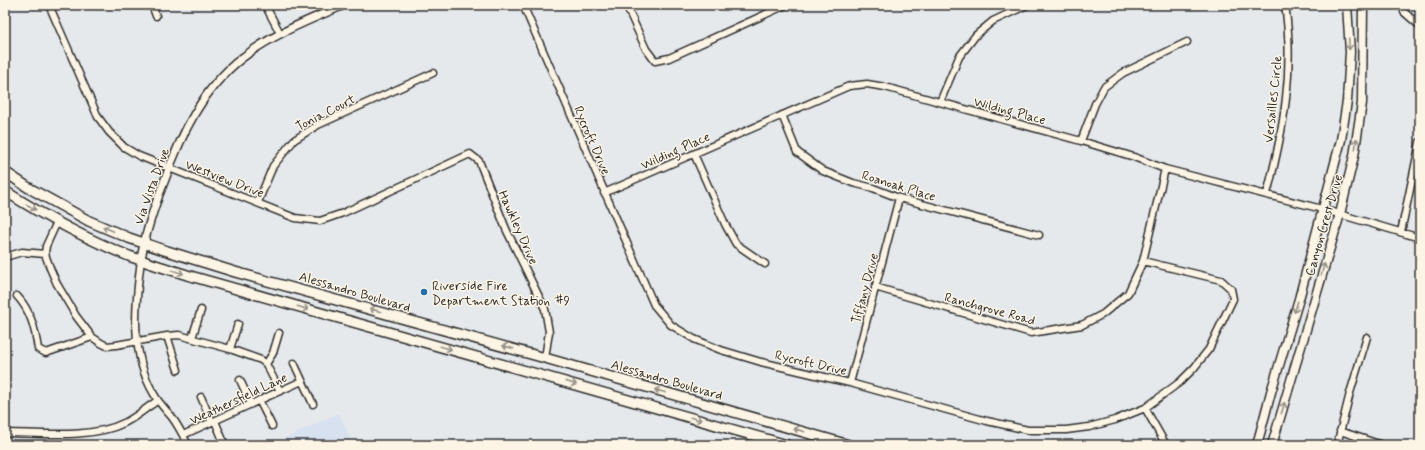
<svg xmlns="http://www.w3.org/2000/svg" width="1425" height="450" font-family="Mynerve,sans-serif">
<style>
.built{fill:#d7e1f0}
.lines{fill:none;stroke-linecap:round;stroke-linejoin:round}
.minor-casing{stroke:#2b2b2b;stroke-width:9}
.tertiary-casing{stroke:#2b2b2b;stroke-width:10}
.secondary-casing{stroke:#2b2b2b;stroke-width:11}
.primary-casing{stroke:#2b2b2b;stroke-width:12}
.minor{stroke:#fcf5e5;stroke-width:6}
.tertiary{stroke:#fcf5e5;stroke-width:7}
.secondary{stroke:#fcf5e5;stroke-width:8}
.primary{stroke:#fcf5e5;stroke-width:9}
.oneway{stroke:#949088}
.poi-dot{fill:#1f6fb2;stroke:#fcf5e5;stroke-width:1.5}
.labels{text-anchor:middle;stroke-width:3;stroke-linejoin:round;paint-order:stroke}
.street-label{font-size:13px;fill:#2b2b2b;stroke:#fcf5e5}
.poi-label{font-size:13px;fill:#2b2b2b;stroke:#fcf5e5;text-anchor:start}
</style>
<rect width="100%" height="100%" fill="#e6e9ec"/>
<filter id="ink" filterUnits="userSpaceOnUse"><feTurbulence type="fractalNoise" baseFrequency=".025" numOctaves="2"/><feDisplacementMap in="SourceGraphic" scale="8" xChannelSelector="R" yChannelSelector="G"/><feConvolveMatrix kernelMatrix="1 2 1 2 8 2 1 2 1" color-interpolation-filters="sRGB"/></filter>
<g filter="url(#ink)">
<path class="built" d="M339,413L353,445H271Z"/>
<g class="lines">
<defs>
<path id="minor" d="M49,5L98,117L109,132L124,147L139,156L295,218L320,221L343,213L470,154L479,161L506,229L545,309L549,332L545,358
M152,5L156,16
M265,5L280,33
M523,5L654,305L671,325L694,339L721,350L761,362L850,383L987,421L1028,430H1066L1089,427L1115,420L1145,408L1180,382L1194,368L1209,349L1233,299L1231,289L1221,280L1143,261
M626,5L646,49L655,61L669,58L786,5
M1404,12L1420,26
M940,102L959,57L976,35L993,21L1027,5
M782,115L797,152L823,171L853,183L873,188L899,198L1039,235
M1081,141L1095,104L1104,87L1123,73L1187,42
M694,154L725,224L736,244L765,264
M604,193L849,86L867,84L885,87L1081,141L1134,157L1165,169L1322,209L1420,238
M1267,194C1283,133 1295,69 1285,5
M258,202L273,166L294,140L318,125L433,73
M57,222L46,246L45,254L50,268L57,284L76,316L92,337L101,343L107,346L116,345L167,336L179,335L230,349L261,360L266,364L280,391
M1401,232L1420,142
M5,257L22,252L45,254
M141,260C135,305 130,354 154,394C158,402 165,409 171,416C178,425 183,435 188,445
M875,287L1031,333L1082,325L1103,314L1128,293L1143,261L1165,169
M17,296C31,311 35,329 38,349L46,353L92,337
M167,336L178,370
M192,338L201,310
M230,349L238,324
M294,363L313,404
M266,364L273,353L279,333
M240,380L251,404
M850,383L899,198
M201,397L212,422
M259,400L272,426
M1145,408L1166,445
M215,421L225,445
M1340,431L1382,445
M5,433C40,433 92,439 124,423C136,417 146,408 157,401
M183,435L302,381
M1337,445L1350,393L1367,337"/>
<path id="tertiary" d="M141,260C145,233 154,207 164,182C181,135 202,89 242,58C273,34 309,20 344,5"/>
<path id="secondary" d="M1257,445L1271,392L1299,299L1341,140L1347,101L1350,52L1347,5
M1272,445L1340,214L1354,156L1362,103L1363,5"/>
<path id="primary" d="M5,172L29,188L89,221L129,238L164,250L235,272L545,358L849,445
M5,191C44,216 86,239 129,256C148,263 168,269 187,275L787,445"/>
</defs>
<use href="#minor" class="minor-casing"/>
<use href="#tertiary" class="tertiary-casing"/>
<use href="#secondary" class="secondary-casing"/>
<use href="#primary" class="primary-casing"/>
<use href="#minor" class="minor"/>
<use href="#tertiary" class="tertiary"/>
<use href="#secondary" class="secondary"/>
<use href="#primary" class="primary"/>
</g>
<defs><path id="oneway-shaft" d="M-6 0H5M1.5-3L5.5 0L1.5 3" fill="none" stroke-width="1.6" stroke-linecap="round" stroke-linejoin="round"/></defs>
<g class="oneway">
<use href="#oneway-shaft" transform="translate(1349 44) rotate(87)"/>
<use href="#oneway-shaft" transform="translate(1356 144) rotate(-82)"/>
<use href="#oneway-shaft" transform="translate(31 207) rotate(30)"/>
<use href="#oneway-shaft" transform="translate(108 229) rotate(-157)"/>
<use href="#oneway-shaft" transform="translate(1323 269) rotate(-74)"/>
<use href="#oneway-shaft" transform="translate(178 272) rotate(18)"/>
<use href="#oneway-shaft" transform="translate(1296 307) rotate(107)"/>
<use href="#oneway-shaft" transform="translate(303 308) rotate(16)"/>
<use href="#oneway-shaft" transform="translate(375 310) rotate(-164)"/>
<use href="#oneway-shaft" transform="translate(508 347) rotate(-164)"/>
<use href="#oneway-shaft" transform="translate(446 348) rotate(16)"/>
<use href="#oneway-shaft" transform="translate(571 383) rotate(16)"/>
<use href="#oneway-shaft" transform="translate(660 391) rotate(-164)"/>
<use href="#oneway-shaft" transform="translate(1283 408) rotate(-74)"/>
<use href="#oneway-shaft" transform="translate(696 419) rotate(16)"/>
<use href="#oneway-shaft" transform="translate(799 430) rotate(-164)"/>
</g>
</g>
<circle class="poi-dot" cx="424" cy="292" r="4"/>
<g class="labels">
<g class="street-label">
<text transform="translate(1272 99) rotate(-84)" y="5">Versailles Circle</text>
<text transform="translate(1010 110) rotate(15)" y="5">Wilding Place</text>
<text transform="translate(325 112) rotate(-27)" y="5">Tonia Court</text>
<text transform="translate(593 140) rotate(67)" y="5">Rycroft Drive</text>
<text transform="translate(675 150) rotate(-24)" y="5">Wilding Place</text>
<text transform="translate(225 178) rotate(21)" y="5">Westview Drive</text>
<text transform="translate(899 185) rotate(17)" y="5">Roanoak Place</text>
<text transform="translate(151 186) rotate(-70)" y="5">Via Vista Drive</text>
<text transform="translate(1323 225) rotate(-74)" y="5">Canyon Crest Drive</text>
<text transform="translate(519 227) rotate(66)" y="5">Hawkley Drive</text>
<text transform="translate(864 288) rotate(-75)" y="5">Tiffany Drive</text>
<text transform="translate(355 291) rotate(16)" y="5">Alessandro Boulevard</text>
<text transform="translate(990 308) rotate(15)" y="5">Ranchgrove Road</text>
<text transform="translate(811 362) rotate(13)" y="5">Rycroft Drive</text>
<text transform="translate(667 379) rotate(16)" y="5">Alessandro Boulevard</text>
<text transform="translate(238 398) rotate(-25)" y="5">Weathersfield Lane</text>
</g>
<g class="poi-label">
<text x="432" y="290">Riverside Fire<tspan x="432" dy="15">Department Station #9</tspan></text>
</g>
</g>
<rect width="1425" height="450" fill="none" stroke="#fcf5e5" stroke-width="20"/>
<rect x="10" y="10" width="1405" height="430" fill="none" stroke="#2b2b2b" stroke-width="1.5" filter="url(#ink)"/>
</svg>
